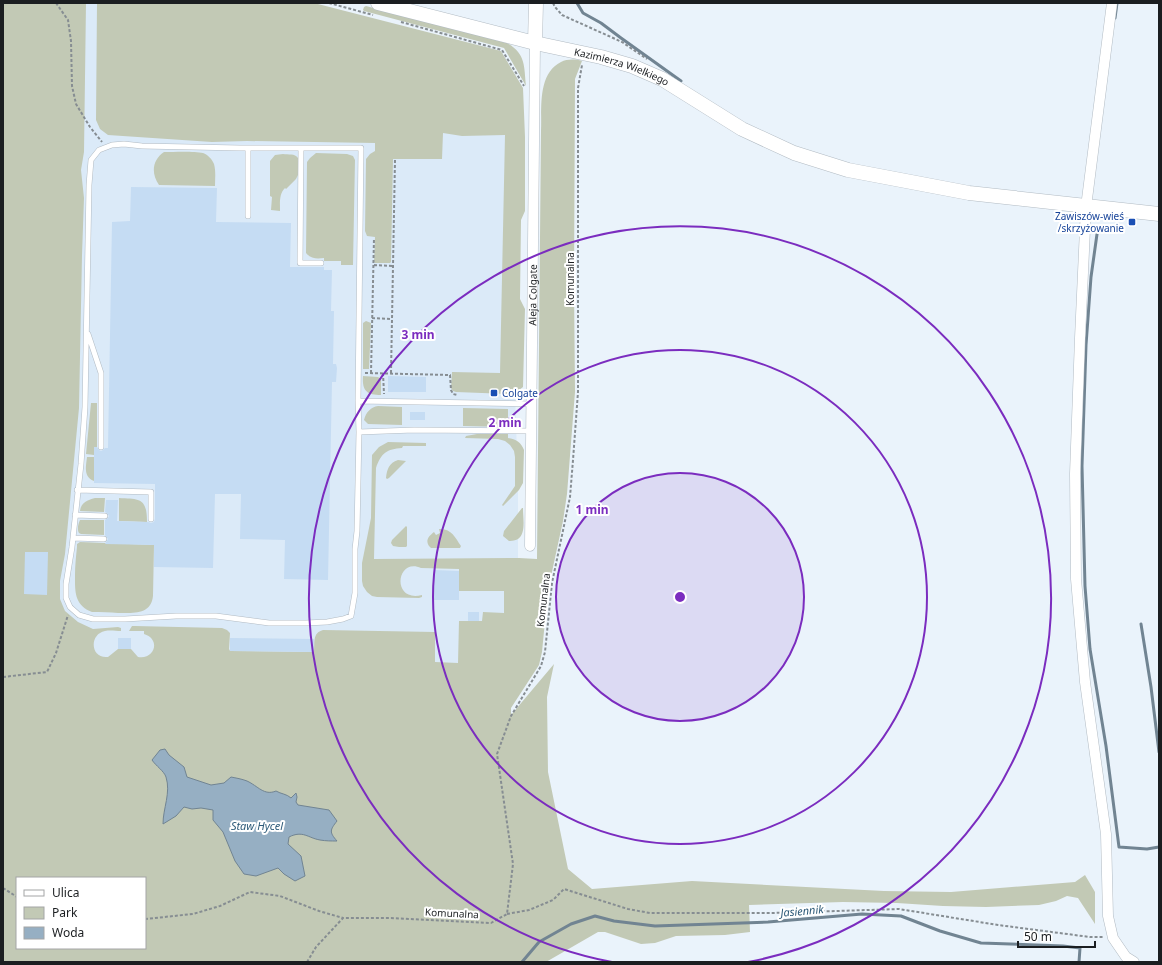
<svg xmlns="http://www.w3.org/2000/svg" width="1162" height="965" font-family="'Noto Sans',sans-serif">
<style>
.built{fill:#dbeaf8}
.green{fill:#c2c9b5;fill-rule:evenodd}
.water{fill:#96afc3;stroke:#718492}
.lines{fill:none;stroke-linecap:round;stroke-linejoin:round}
.stream{stroke:#718492;stroke-width:3}
.building{fill:#c5dcf3}
.lane-casing{stroke:#b2bbc3;stroke-width:6}
.street-casing{stroke:#b2bbc3;stroke-width:11}
.secondary-casing{stroke:#b2bbc3;stroke-width:15}
.path{stroke:#868d92;stroke-width:2;stroke-dasharray:3 2;stroke-linecap:butt}
.lane{stroke:#fff;stroke-width:5}
.street{stroke:#fff;stroke-width:10}
.secondary{stroke:#fff;stroke-width:14}
.ring{fill:none;stroke:#7b2cbf;stroke-width:2}
.transit-dot{fill:#1a4fb4;stroke:#fff;stroke-width:1.5}
.labels{text-anchor:middle;stroke-width:4;stroke-linejoin:round;paint-order:stroke}
.street-label{font-size:10px;fill:#1b1e21;stroke:#fff}
.transit-label{font-size:10px;fill:#164399;stroke:#fff;text-anchor:end}
.water-label{font-size:11px;font-style:italic;fill:#2d5a78;stroke:#fff}
.centre{fill:#7b2cbf;stroke:#fff;stroke-width:2}
.ring-label{font-size:12px;text-anchor:middle;font-weight:bold;fill:#7b2cbf;stroke:#fff;stroke-width:4;stroke-linejoin:round;paint-order:stroke}
</style>
<rect width="100%" height="100%" fill="#eaf3fb"/>
<path class="built" d="M3,3H248L515,95L514,364L518,483V672L3,684Z"/>
<path class="green" d="M3,3H86L84,152L81,170L84,198L82,255L79,408L65,554L60,581V599L65,611L78,622L93,629L118,627L121,628V631C116,631 110,630 105,631C89,634 90,659 108,657L118,649H131L138,657C155,660 161,639 144,634V631H129L132,626H135L222,628L227,630L230,633L229,649L230,651L314,652C315,643 312,633 323,630L435,632V662L458,663L459,621H482L483,612L504,613V591H459V569L421,568C396,557 391,603 422,595V597L419,598L377,597L372,596L367,592L363,586L362,581V563L371,518L372,455L379,447L388,442L426,443V446H403L402,448C387,449 381,453 376,468L374,559L519,558L537,559L541,131C542,109 537,74 561,62C567,59 575,59 582,61L575,79L574,285L575,392L567,494L563,521L548,590L542,652L539,665L511,708V715L554,664L547,697L548,772L568,869L592,889L692,881L884,891L951,892L1075,882L1085,875L1095,892V924L1078,898L1067,896L1056,901L1039,905L986,907L943,906L897,903L843,902L749,905L750,932L725,935L676,936L655,943L641,944L605,932H598L546,962H3ZM17,878H145V948H17Z
M97,3H314L501,51L523,88L525,137V211L521,220L520,299L525,309L523,387L515,393L508,394L456,392L453,391L451,388L452,372L500,373L505,135L462,136L443,133L442,159H393L391,262L390,263H375L374,262L375,237L367,236L365,231L366,159L370,154L375,151V143L247,141L212,142L108,135L100,129L96,120Z
M366,6L507,43C526,54 524,66 526,86L504,48L364,11L363,10L364,7Z
M164,152C174,152 194,151 203,153C208,155 212,159 214,164C216,171 215,179 215,186L159,185C151,174 152,160 164,152Z
M316,153L347,154L353,156L355,160L353,265H341V261H324V258C317,259 311,259 306,253L307,162L310,158Z
M283,154C288,155 295,153 298,158V175L296,179L286,189L285,188C279,194 280,202 280,211L271,210L272,197L270,196V161L275,155Z
M366,321L371,323L369,369H363V323Z
M363,376L378,377L381,379V395C366,395 362,390 363,376Z
M91,403H97V447L94,455L86,454Z
M378,406L402,407V425L368,424L364,420C366,412 371,407 378,406Z
M463,408L508,409V427L463,426Z
M477,434H508V438C516,439 521,442 524,450L523,483L519,490L503,506L502,505L515,486V457L514,451L510,445L505,441L498,439L465,438L466,436Z
M87,457H94V481C83,477 86,466 87,457Z
M398,460L406,461L389,478L387,479L386,478C387,469 389,463 398,460Z
M95,498H105L104,512L80,511C81,503 87,500 95,498Z
M119,498C140,499 147,498 147,522L119,521Z
M522,508H523C523,521 528,542 509,541L503,536L504,531Z
M80,520H104V535L81,534L79,533C77,530 78,524 80,520Z
M406,526L407,527V546L406,547H399L393,546L391,543L392,540Z
M439,529C451,528 455,537 461,546L460,548H431L429,546C425,540 429,536 434,532L436,535L440,533Z
M80,542L154,545L153,596C151,615 133,613 118,613C110,612 101,612 92,612C74,605 75,591 75,575C75,566 76,556 77,547V544Z"/>
<path class="water" d="M165,749L169,755L184,767L187,777L211,785L224,783L231,777C236,778 242,779 247,781C258,786 264,796 276,791C281,794 287,794 291,798L296,793L297,797L296,802L298,805L329,810L337,821C330,830 329,832 337,841C331,841 326,841 320,840C308,838 303,830 289,837L288,844L301,856L305,876L295,881L284,874L278,868L256,876L244,874L235,861L223,832L213,820V810L201,808L192,809L184,807L176,816L163,824C163,808 171,793 166,777C164,771 156,766 152,760L160,750Z"/>
<g class="lines">
<path class="stream" d="M577,3L583,13L601,23L621,38L681,81
M1115,18L1117,3
M1098,227L1091,277L1086,345L1082,466L1085,586L1090,649L1106,746L1119,847L1147,849L1159,847
M1141,624L1151,687L1159,752
M522,962L539,942L571,924L595,916L614,921L655,926L768,922L862,914L901,916L940,931L981,943L1063,946L1080,948L1079,962"/>
</g>
<path class="building" d="M131,187L217,188L216,222L291,223L290,267H324V270H332L331,311H334L333,364H336L337,368L336,382H332L328,580L284,579L285,540L240,539L241,494H215L213,568L154,567V545L105,544L108,539L105,535V520L108,518L109,516L107,513L105,512L106,500H118L117,521L148,522L151,523L154,522L155,519V484L94,483V447H97L99,450L101,451L103,450L105,448H108L112,222L130,221Z
M388,376L426,377V392H388Z
M410,412H425V420H410Z
M25,552H48L47,595L24,594Z
M434,570L459,571V600H433Z
M468,612H479V621H468Z
M118,638H131V649H118Z
M230,638L314,639V652L230,651Z"/>
<g class="lines">
<defs>
<path id="lane" d="M301,148L300,263H321
M248,216V148
M88,334L101,373V447
M358,401L361,148H240L142,146L124,144L112,145L99,150L91,160L89,185L85,407L81,464L72,547L66,584V598L70,607L79,615L93,619H125L176,616H216L269,623H306L327,622L343,619L351,616L355,593V549L357,531L359,432L358,401L532,404
M359,432L414,430L531,431
M77,490L151,492V519
M75,515L105,516
M73,538L104,539"/>
<g id="street">
<path d="M1112,3L1086,207L1080,338L1075,474L1076,579L1085,682L1106,834L1108,916L1113,938L1126,957L1134,962"/>
<path id="s1" d="M530,546L535,43"/>
</g>
<g id="secondary">
<path id="s2" d="M378,3L535,43L601,57L632,66L662,79L742,129L794,153L848,170L969,193L1159,214"/>
<path d="M535,43L536,3"/>
</g>
</defs>
<use href="#lane" class="lane-casing"/>
<use href="#street" class="street-casing"/>
<use href="#secondary" class="secondary-casing"/>
<path class="path" d="M56,3L68,20L71,41L72,86L76,104L90,127L102,142
M329,3L373,15
M553,3L555,7L562,15L622,42L647,59
M401,22L502,50L524,86
M374,265L393,266
M372,318L392,319
M365,373L450,375L451,390L453,394L457,395
M371,373L374,238
M383,373L384,394
M391,373L395,160
M511,395L519,393L521,390
M3,677L47,672L56,653L68,615
M3,888L17,897
M507,914L529,910L553,900L564,889L628,909L650,913H772L868,910L899,909L998,925L1090,937H1103
M145,919L193,914L220,906L250,892L280,896L319,911L343,918
M307,962L316,947L343,918H391L491,923L507,914L513,864L497,754L511,716L541,666L545,652L552,583L570,497L573,460L578,392V88L582,65"/>
<use href="#lane" class="lane"/>
<use href="#street" class="street"/>
<use href="#secondary" class="secondary"/>
</g>
<circle cx="680" cy="597" r="124" fill="#7b2cbf" fill-opacity=".12"/>
<g class="ring">
<circle cx="680" cy="597" r="124"/>
<circle cx="680" cy="597" r="247"/>
<path d="M612 962A371 371 0 1 1 748 962"/>
</g>
<g class="transit-dot">
<rect x="1128" y="218" width="8" height="8" rx="2"/>
<rect x="490" y="389" width="8" height="8" rx="2"/>
</g>
<g class="labels">
<g class="street-label">
<text dy="4" stroke="none"><textPath href="#s2" startOffset="252">Kazimierza Wielkiego</textPath></text>
<text transform="translate(570 279) rotate(-90)" y="4">Komunalna</text>
<text dy="4" stroke="none"><textPath href="#s1" startOffset="251">Aleja Colgate</textPath></text>
<text transform="translate(543 600) rotate(-83)" y="4">Komunalna</text>
<text transform="translate(452 913) rotate(3)" y="4">Komunalna</text>
</g>
<g class="transit-label">
<text x="1124" y="220">Zawiszów-wieś<tspan x="1124" dy="12">/skrzyżowanie</tspan></text>
<text x="502" y="397" text-anchor="start">Colgate</text>
</g>
<g class="water-label">
<text x="257" y="830">Staw Hycel</text>
<text transform="translate(802 911) rotate(-5)" y="4">Jasiennik</text>
</g>
</g>
<circle cx="680" cy="597" r="6" class="centre"/>
<g class="ring-label">
<text x="418" y="339">3 min</text>
<text x="505" y="427">2 min</text>
<text x="592" y="514">1 min</text>
</g>
<rect width="1162" height="965" fill="none" stroke="#1b1e21" stroke-width="8"/>
<rect x="16" y="877" width="130" height="72" fill="#ffffff" stroke="#a4a5a6"/>
<rect x="24" y="890" width="20" height="6" fill="#ffffff" stroke="#a4a5a6"/>
<text x="52" y="897" font-size="12" fill="#1b1e21">Ulica</text>
<rect x="24" y="907" width="20" height="12" fill="#c2c9b5" stroke="#a4a5a6"/>
<text x="52" y="917" font-size="12" fill="#1b1e21">Park</text>
<rect x="24" y="927" width="20" height="12" fill="#96afc3" stroke="#a4a5a6"/>
<text x="52" y="937" font-size="12" fill="#1b1e21">Woda</text>
<path d="M1018 941v6h77v-6" fill="none" stroke="#1b1e21" stroke-width="2"/>
<text x="1024" y="941" font-size="12" fill="#1b1e21" stroke="#ffffff" stroke-width="3" paint-order="stroke">50 m</text>
</svg>
